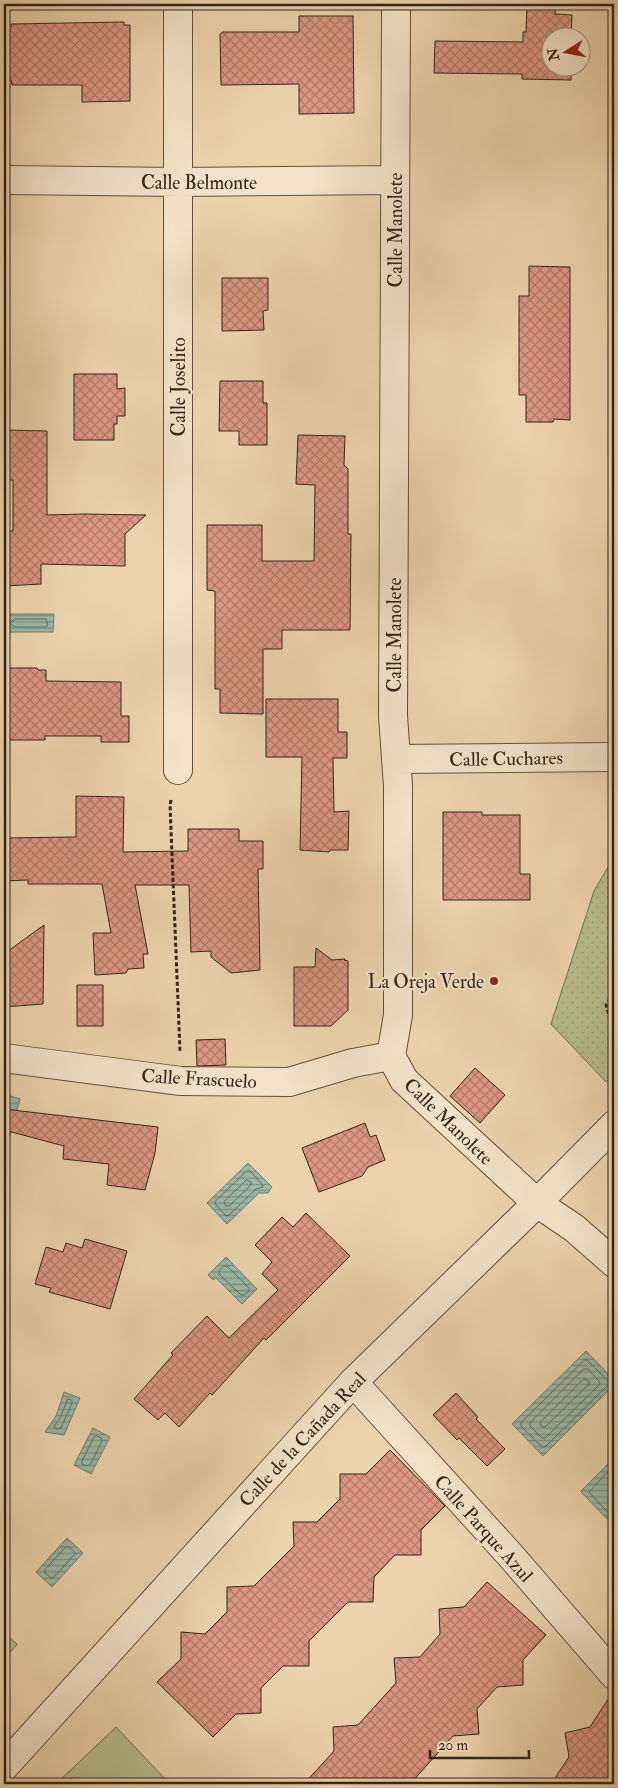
<svg xmlns="http://www.w3.org/2000/svg" width="618" height="1788" font-family="'IM FELL Double Pica',serif">
<style>
.park{fill:url(#park-dots);stroke:#737153}
.pitch{fill:#b5bd8b;stroke:#737153}
.water{fill:url(#water-rules);stroke:#6f7d6f}
.lines{fill:none;stroke-linecap:round;stroke-linejoin:round}
.shore{stroke:#656e61;stroke-width:1}
.building{fill:url(#building-cross-hatch);stroke:#31251b}
.street-casing{stroke:#60503f;stroke-width:30}
.path{stroke:#31251b;stroke-width:3;stroke-dasharray:4 2.5;stroke-linecap:butt}
.street{stroke:#f3e2c8;stroke-width:28}
.poi-dot{fill:#8f2418;stroke:#f3e2c8;stroke-width:2}
.labels{text-anchor:middle;stroke-width:4.5;stroke-linejoin:round;paint-order:stroke}
.street-label{font-size:19px;fill:#31251b;stroke:#f3e2c8}
.poi-label{font-size:19px;fill:#31251b;stroke:#f3e2c8;text-anchor:end}
</style>
<defs>
<pattern id="park-dots" width="8" height="8" patternUnits="userSpaceOnUse" patternTransform="scale(1.25)"><rect width="8" height="8" fill="#b5bd8b"/><path d="M2 2h.1M6 6h.1" fill="none" stroke="#9ca277" stroke-width="1.8" stroke-linecap="round"/></pattern>
<pattern id="water-rules" width="6" height="5" patternUnits="userSpaceOnUse" patternTransform="scale(1.25)"><rect width="6" height="5" fill="#99b8a7"/><path d="M0 2.5h6" fill="none" stroke="#7d9587"/></pattern>
<pattern id="building-cross-hatch" width="8" height="8" patternUnits="userSpaceOnUse" patternTransform="scale(1.25)"><rect width="8" height="8" fill="#db9681"/><path d="M0 0l8 8M0 8l8-8" fill="none" stroke="#b27a69"/></pattern>
</defs>
<rect width="100%" height="100%" fill="#ecd3ab"/>
<filter id="stains"><feTurbulence type="fractalNoise" baseFrequency=".004" numOctaves="4"/><feColorMatrix values="0 0 0 0 .2 0 0 0 0 .09 0 0 0 0 .02 0 0 0 .5 -.17"/></filter>
<radialGradient id="worn" r=".72"><stop offset=".6" stop-color="#630" stop-opacity="0"/><stop offset="1" stop-color="#630" stop-opacity=".3"/></radialGradient>
<path class="park" d="M614,857V1075L606,1082L551,1024L594,891Z"/>
<path class="pitch" d="M4,1633L17,1644L4,1660Z
M116,1727L170,1784H56Z"/>
<path class="water" d="M11,614H54L53,632H10L4,624L5,620Z
M4,1094L20,1099L8,1143L4,1142Z
M248,1163L272,1187L268,1193H259L227,1224L207,1203Z
M226,1257L257,1289L242,1304L216,1278L213,1280L208,1275Z
M586,1351L614,1380V1385L543,1456L512,1424Z
M64,1392L80,1398L64,1435L45,1432L56,1416Z
M93,1428L110,1437L91,1474L74,1465Z
M614,1458V1526L582,1493L581,1491Z
M67,1538L83,1553L52,1587L36,1572Z"/>
<g class="lines">
<path class="shore" d="M15,619H46L48,625L46,627H14L10,623Z
M247,1171H250L262,1184L263,1187L256,1189L229,1215L226,1216L216,1205L215,1202Z
M247,1180L251,1182V1185L229,1206H226L224,1202Z
M224,1266H227L249,1288V1291L244,1295H241L219,1274V1271Z
M585,1360H587L608,1381L609,1384L545,1447H542L521,1426V1423Z
M584,1369H588L599,1381L600,1384L545,1438H542L530,1426V1423Z
M584,1379L589,1381V1384L545,1427H542L540,1423Z
M68,1399L72,1400V1403L61,1428L56,1429L54,1426L60,1418Z
M97,1436L101,1438L102,1441L90,1465L86,1466L82,1464V1461L94,1437Z
M614,1465L589,1492L614,1519
M66,1547H69L75,1552V1554L53,1578H51L45,1573V1570Z"/>
</g>
<path class="building" d="M527,4H556L555,14L572,15L571,38H550V68H571V80L522,79V74L434,73L435,41L523,42V32H526Z
M299,16H353L354,113L299,114V84L221,85L220,34L223,32H299Z
M124,22V25H130V101L82,102V85H12L11,80H4V27H11V24Z
M529,266L570,267V420L554,419L553,422H526V395H519V296H529Z
M222,278H268V310L263,311L264,330L222,331Z
M74,374H117V389L125,388V416H117V424H114V440H74Z
M220,381H263V403H267V445H239V431H219Z
M4,430L47,431V515L84,514L146,515L125,534V566L41,564V584L4,586V531H13V480H4Z
M298,435L345,436L344,465L348,469V534H351L350,630H282V649H263V714L220,713V689H215V591L207,590V525H262V561H314L315,485L296,484Z
M4,668H37L38,670H46V681L121,682V716H129V742H101V736H45V740H4Z
M266,699H338V732H347V758H333L334,812L349,811L348,850H331L329,852L300,850L302,757H266Z
M76,796L124,797L123,852L188,851V829H239V841H263V869H258L260,970L231,973L211,957V951L191,952L189,885H135L148,954H143L144,968L128,969L126,973L95,975L93,933H111L102,884H28V880L4,881V838L76,837Z
M443,812H482V815H520V874H530V900H443Z
M44,925L43,1004L4,1007V954Z
M316,948L332,960L345,959L344,960L348,961V1010L331,1026H294V967H315Z
M77,985H103V1026H77Z
M225,1039L226,1065L197,1066L196,1040Z
M475,1068L505,1095L480,1123L450,1096Z
M4,1109L158,1127L155,1153L145,1190L107,1185L109,1164L63,1159L64,1146L4,1130Z
M365,1123L370,1137L376,1135L385,1160L368,1167L362,1176L319,1192L302,1148Z
M306,1213L350,1256L266,1340L264,1338L212,1395L210,1393L179,1427L165,1413L158,1420L134,1399L173,1355L171,1353L207,1316L229,1338L278,1290L262,1274L272,1262L255,1245L282,1217L293,1227Z
M85,1239L127,1251L110,1309L49,1292L51,1288L35,1284L46,1247L63,1252L66,1243L82,1248Z
M456,1393L478,1417L476,1419L505,1449L487,1466L459,1438L457,1440L433,1415Z
M390,1450L445,1506L421,1530V1555H395L374,1577L373,1602H348L309,1641V1666H283L261,1688V1713L236,1714L213,1737L157,1682L181,1659V1632L205,1634L227,1612V1587L254,1586L294,1546L293,1522H317L340,1499V1474H366Z
M487,1582L546,1635L523,1660V1685L497,1687L477,1709L479,1734L453,1736L410,1784H304L334,1751L333,1727L358,1725L396,1683L394,1658L420,1657L440,1634L439,1609L464,1607Z
M614,1690V1784H551L569,1757L565,1733L590,1727Z"/>
<g class="lines">
<defs>
<path id="street" d="M178,4V770
M396,4L393,716L398,786V1015L391,1056L404,1080L537,1203L574,1228L614,1263
M4,180L179,182L395,180
M397,759L614,757
M4,1058L181,1081L289,1082L353,1063L391,1056
M353,1382L511,1556L614,1675
M4,1767L353,1382L537,1203L614,1125"/>
</defs>
<use href="#street" class="street-casing"/>
<path class="path" d="M171,800L170,805L180,1051
M614,993L606,1005L614,1033"/>
<use href="#street" class="street"/>
</g>
<circle class="poi-dot" cx="494" cy="981" r="5"/>
<g class="labels">
<g class="street-label">
<text x="199" y="189">Calle Belmonte</text>
<text transform="translate(395 230) rotate(-90)" y="7">Calle Manolete</text>
<text transform="translate(178 387) rotate(-90)" y="7">Calle Joselito</text>
<text transform="translate(394 635) rotate(-90)" y="7">Calle Manolete</text>
<text transform="translate(506 758) rotate(-1)" y="7">Calle Cuchares</text>
<text transform="translate(199 1078) rotate(3)" y="7">Calle Frascuelo</text>
<text transform="translate(449 1121) rotate(44)" y="7">Calle Manolete</text>
<text transform="translate(302 1439) rotate(-47)" y="7">Calle de la Cañada Real</text>
<text transform="translate(484 1528) rotate(48)" y="7">Calle Parque Azul</text>
</g>
<g class="poi-label">
<text x="484" y="988">La Oreja Verde</text>
</g>
</g>
<rect width="618" height="1788" fill="none" stroke="#ecd3ab" stroke-width="20"/>
<rect x="5" y="5" width="608" height="1778" fill="none" stroke="#31251b" stroke-width="2.5"/>
<rect x="10" y="10" width="598" height="1768" fill="none" stroke="#31251b"/>
<g transform="translate(566 52) rotate(259)"><circle r="24" fill="#f3e2c8" stroke="#a59683"/>
<path d="M0-4L9 19L0 12L-9 19Z" fill="#8f2418"/>
<text y="-8" font-size="14" font-weight="bold" text-anchor="middle" fill="#31251b">N</text>
</g>
<path d="M430 1750v8h99v-8" fill="none" stroke="#31251b" stroke-width="2.5"/>
<text x="438" y="1750" font-size="15" fill="#31251b" stroke="#f3e2c8" stroke-width="4" paint-order="stroke">20 m</text>
<rect width="100%" height="100%" filter="url(#stains)"/>
<rect width="100%" height="100%" fill="url(#worn)"/>
</svg>
